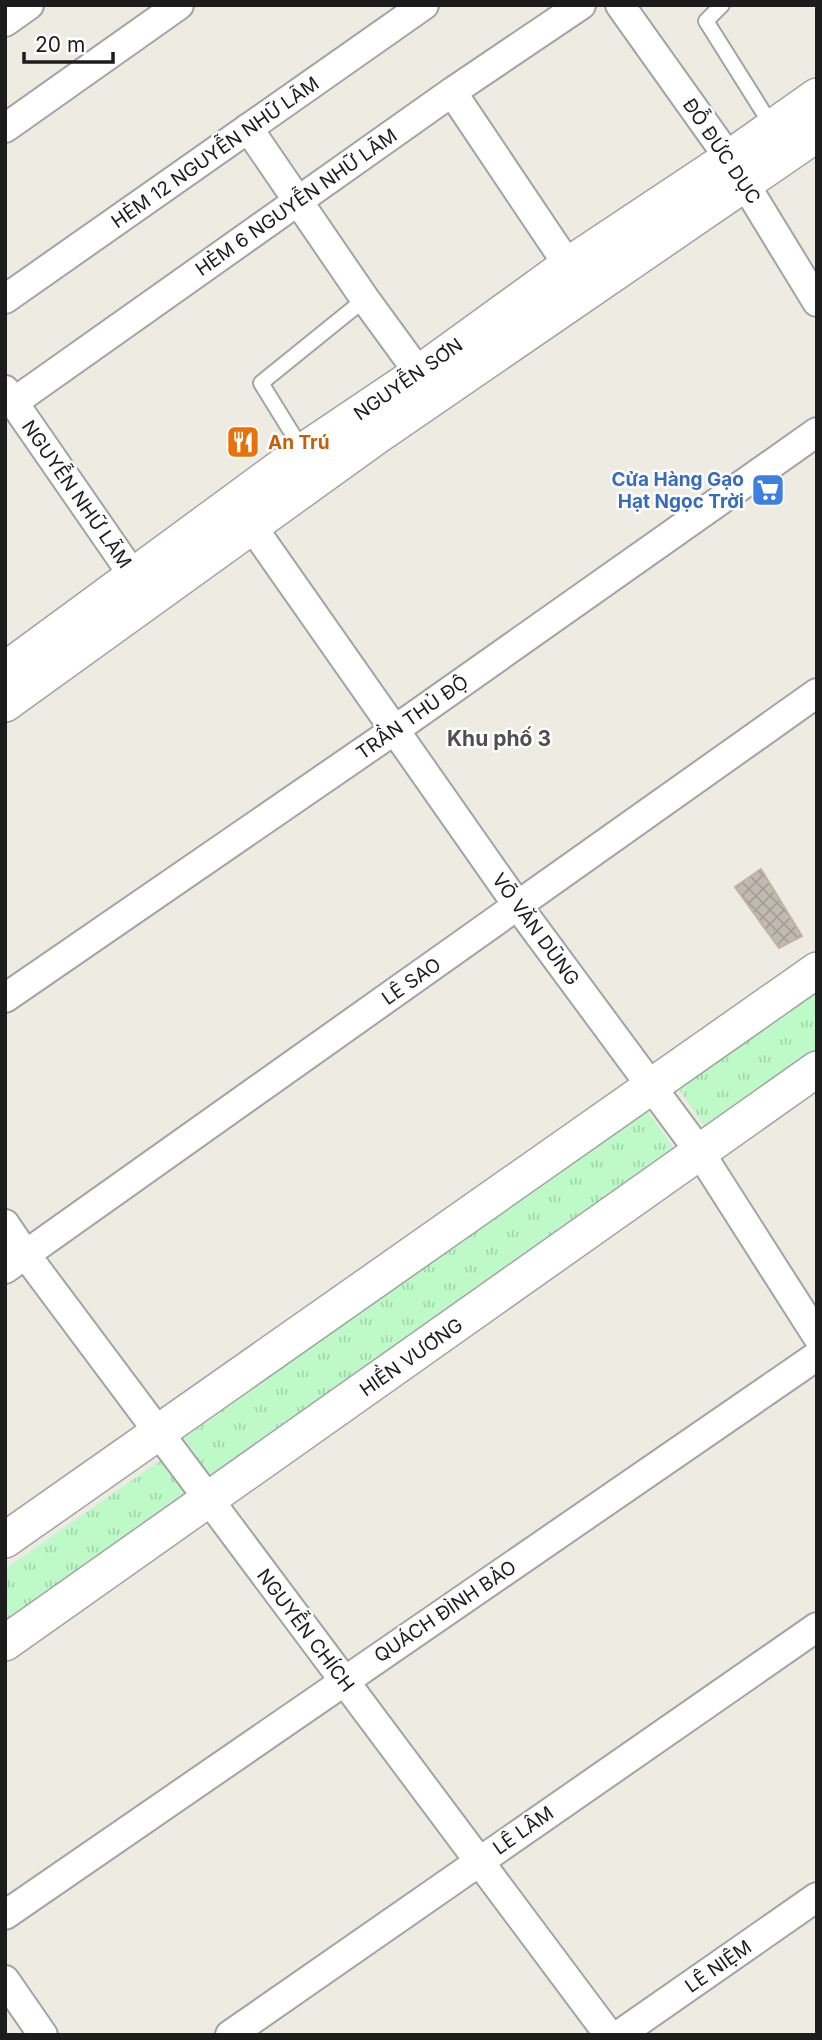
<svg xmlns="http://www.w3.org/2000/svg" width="822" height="2040" font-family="Inter,sans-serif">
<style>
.park{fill:url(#park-tufts)}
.building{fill:url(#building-cross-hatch);stroke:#c0b3a4;stroke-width:2}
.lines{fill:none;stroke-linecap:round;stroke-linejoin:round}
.service-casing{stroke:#a3a3a3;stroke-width:18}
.minor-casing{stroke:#a3a3a3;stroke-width:32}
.tertiary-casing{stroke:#a3a3a3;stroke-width:38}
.service{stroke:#fff;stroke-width:14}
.minor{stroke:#fff;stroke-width:28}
.tertiary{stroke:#fff;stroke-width:35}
.labels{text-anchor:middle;stroke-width:5;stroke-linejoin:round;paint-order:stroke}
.street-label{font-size:19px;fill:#1c1c1c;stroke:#fff}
.food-label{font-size:19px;font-weight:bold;fill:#c56008;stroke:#fff;text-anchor:start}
.shop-label{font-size:19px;font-weight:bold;fill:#366cbe;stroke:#fff;text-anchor:end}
.neighbourhood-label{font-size:21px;font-weight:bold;fill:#4f4f4f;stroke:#fff}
</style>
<defs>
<pattern id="park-tufts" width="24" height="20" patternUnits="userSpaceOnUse" patternTransform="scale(1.75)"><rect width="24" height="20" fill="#bdfac8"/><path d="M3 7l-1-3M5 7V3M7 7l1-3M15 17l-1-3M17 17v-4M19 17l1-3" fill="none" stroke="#a2d6ab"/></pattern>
<pattern id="building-cross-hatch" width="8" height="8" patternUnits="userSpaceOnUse" patternTransform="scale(1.75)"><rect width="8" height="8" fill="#c2bab1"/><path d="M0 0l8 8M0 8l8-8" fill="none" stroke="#a69f98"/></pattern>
</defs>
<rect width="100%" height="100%" fill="#eeebe2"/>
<path class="park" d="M817,992V1052L707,1130L679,1089Z
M647,1110L674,1149L211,1477L184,1438Z
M164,1458L192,1499L5,1630V1569Z"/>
<path class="building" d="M761,869L802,936L779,948L735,887Z"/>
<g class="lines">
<defs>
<path id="service" d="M722,5L706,21L772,126
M303,451L261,383L365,299"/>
<path id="minor" d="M620,5L729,158L817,302
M5,22L29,5
M452,92L568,265
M5,128L179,5
M248,128L365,299L419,373
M5,299L424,5
M5,390L144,591
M14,402L452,92L581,5
M251,525L518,906L699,1151L817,1336
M5,998L396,729L817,432
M5,1224L26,1255L609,2035
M5,1269L817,693
M5,1915L817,1356
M5,1980L43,2035
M230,2035L817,1627
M619,2035L817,1897"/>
<path id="tertiary" d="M5,670L303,451L419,373L568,265L729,158L817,96
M5,704L377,436L817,134
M5,1540L817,970
M5,1643L817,1069"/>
</defs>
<use href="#service" class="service-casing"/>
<use href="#minor" class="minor-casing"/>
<use href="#tertiary" class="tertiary-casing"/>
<use href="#service" class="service"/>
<use href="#minor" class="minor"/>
<use href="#tertiary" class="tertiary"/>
</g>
<defs>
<symbol id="restaurant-square" viewBox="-11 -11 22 22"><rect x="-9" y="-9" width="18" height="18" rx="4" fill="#e8710a" stroke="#fff"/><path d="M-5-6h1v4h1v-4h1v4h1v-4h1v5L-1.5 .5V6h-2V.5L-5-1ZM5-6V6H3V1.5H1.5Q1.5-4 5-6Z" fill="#fff"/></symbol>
<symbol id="supermarket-square" viewBox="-11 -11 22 22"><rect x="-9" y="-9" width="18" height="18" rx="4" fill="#3f7fe0" stroke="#fff"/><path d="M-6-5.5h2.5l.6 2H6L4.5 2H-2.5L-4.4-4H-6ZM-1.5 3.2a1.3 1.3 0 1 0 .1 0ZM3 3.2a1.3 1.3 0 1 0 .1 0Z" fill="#fff"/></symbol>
</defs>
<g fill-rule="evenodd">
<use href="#restaurant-square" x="224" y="423" width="38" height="38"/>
<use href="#supermarket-square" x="749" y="471" width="38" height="38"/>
</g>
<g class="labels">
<g class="street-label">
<text transform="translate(722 151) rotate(56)" y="7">ĐỖ ĐỨC DỤC</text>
<text transform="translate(215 152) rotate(-35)" y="7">HẺM 12 NGUYỄN NHỮ LÃM</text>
<text transform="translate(296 202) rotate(-35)" y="7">HẺM 6 NGUYỄN NHỮ LÃM</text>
<text transform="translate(408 379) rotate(-35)" y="7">NGUYỄN SƠN</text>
<text transform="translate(77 494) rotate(55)" y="7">NGUYỄN NHỮ LÃM</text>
<text transform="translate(412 717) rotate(-35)" y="7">TRẦN THỦ ĐỘ</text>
<text transform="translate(536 929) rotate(54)" y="7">VÕ VĂN DŨNG</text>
<text transform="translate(411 981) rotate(-35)" y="7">LÊ SAO</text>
<text transform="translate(411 1357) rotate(-35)" y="7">HIỀN VƯƠNG</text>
<text transform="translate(445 1611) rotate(-34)" y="7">QUÁCH ĐÌNH BẢO</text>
<text transform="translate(306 1630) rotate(53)" y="7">NGUYỄN CHÍCH</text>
<text transform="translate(523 1830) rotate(-35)" y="7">LÊ LÂM</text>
<text transform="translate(718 1966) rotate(-35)" y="7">LÊ NIỆM</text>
</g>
<g class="food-label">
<text x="268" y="449">An Trú</text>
</g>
<g class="shop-label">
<text x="744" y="486">Cửa Hàng Gạo<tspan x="744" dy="22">Hạt Ngọc Trời</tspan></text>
</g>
<g class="neighbourhood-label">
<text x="499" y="746">Khu phố 3</text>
</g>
</g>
<rect width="822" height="2040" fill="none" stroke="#1c1c1c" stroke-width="14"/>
<path d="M24 52v10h89v-10" fill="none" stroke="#1c1c1c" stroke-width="3.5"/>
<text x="35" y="52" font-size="21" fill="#1c1c1c" stroke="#ffffff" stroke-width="5" paint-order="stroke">20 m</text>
</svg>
